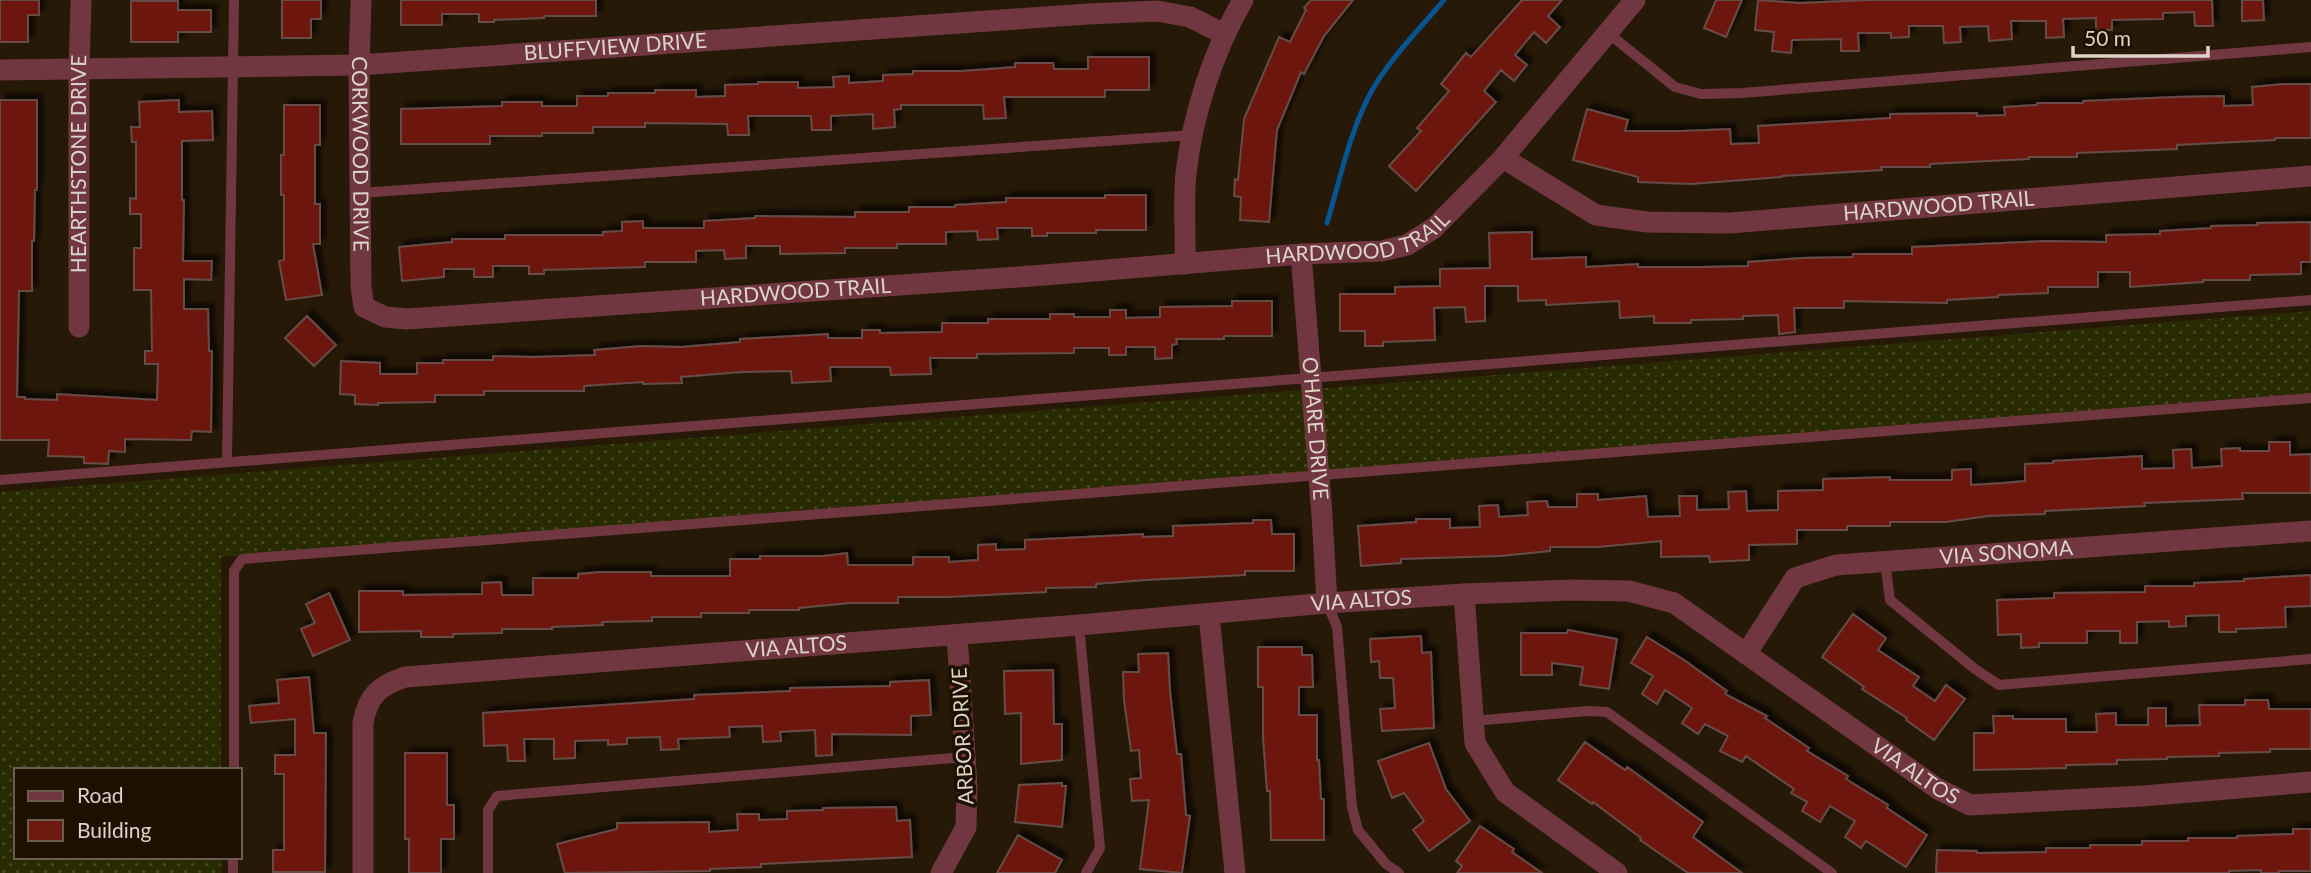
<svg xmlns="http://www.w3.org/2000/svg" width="2311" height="873" font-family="Lato,sans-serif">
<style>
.grass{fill:url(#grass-dots)}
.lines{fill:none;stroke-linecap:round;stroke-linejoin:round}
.stream{stroke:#065592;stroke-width:5}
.building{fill:#6d190f;stroke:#664c47;stroke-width:2;filter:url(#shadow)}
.lane{stroke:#703740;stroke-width:10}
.street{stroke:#703740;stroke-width:21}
.labels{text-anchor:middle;stroke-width:7;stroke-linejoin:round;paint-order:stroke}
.street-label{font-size:21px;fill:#ddd4c8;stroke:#1d1001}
</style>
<defs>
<pattern id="grass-dots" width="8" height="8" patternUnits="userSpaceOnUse" patternTransform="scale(1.75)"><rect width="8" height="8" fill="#282a00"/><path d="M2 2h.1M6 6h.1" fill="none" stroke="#474824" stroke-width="1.8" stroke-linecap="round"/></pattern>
<filter id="shadow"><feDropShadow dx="5.5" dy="-5.5" stdDeviation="2" flood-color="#0009"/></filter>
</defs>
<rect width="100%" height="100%" fill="#261907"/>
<path class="grass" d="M2311,311V394L221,557V770H16V857H221L222,873H0V492Z"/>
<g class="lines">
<path class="stream" d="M1327,223C1340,180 1349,134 1370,94C1389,59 1419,30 1444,0"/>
</g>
<path class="building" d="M0,0H39V15H28V42H0Z
M282,0H321V19H311V38H282Z
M401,0H596V16H544V18L494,20V22H479V14H442V25H401Z
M1311,0H1353L1324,36L1304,74L1301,72L1277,130L1269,222L1240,220L1241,197L1234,196L1235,179L1238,180L1244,119L1279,37L1290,42L1306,10L1304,8Z
M1522,0H1562L1548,16L1560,27L1546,43L1534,32L1515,55L1527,65L1514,81L1501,70L1484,91L1496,102L1416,191L1389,166L1421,131L1417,128L1449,91L1441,84L1466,53L1471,57Z
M1716,0H1742L1726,37L1704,28Z
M1758,0L1800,3L1867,0H2212L2213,26H2195L2194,12L2163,13V19L2112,20V30H2096V18L2063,19L2064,37L2046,38V21H2011L2012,39L1989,41L1988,26L1960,27L1961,42L1944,43L1943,26H1909V37L1891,38V33H1858L1859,51H1841V39L1792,40L1791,53L1772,51L1774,32L1755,30Z
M2242,0H2263L2264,20L2242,21Z
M131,1H178V10H211V32H178V42H131Z
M1088,57H1149V90H1105V97H1004L1006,118L984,119L983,105H901V109L894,110L895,127L873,129V114L831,116V130H812L811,116H748L749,135H728L727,124L645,123V127H593V133H542V136H490V144H401V109L502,106V102H542V106H577V96H608V93H655V90H696V97L725,96V85L758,84V82H798V88L834,87L833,77L849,76V83L883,81V75L913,74V71H962L1015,67V63H1053L1054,69H1088Z
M2284,84H2311V138H2275V140L2177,145V149L2077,153V157H2029V159L1930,164V167H1881L1882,170L1782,176V177L1691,184L1638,182V177L1573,160L1587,109L1628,120L1625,131H1682L1730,129L1731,144L1759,143L1758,126L1890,118V114L1977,113V116L2005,115L2004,107L2037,105V103H2083V101L2175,97L2224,96V106L2253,105L2252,87Z
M0,100H37V190H35L34,241H32V291H19L17,397H25V399L57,400V394L157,400L158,364H145V351H152L151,290H134V248H141V214H130V198L136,199V142H132L131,127H140L139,102L179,100V112L212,111L213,140L182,141V200H184L183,261H212L211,280L184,279V309H208L209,351H212L211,432L192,431L191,440L125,439V452L109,451L108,464L84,463V457L48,456L49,440H0Z
M284,105H320V145H315V204H320V244H313L322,295L286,300L279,261L284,260V195H281V155H284Z
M1105,195H1146V230H1096V233H1047V236H1032V228H997L998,239L978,240L977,231L946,232V244H897V248H845V253L780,254V246H746V258L725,259L724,250L696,251V262H645V267L544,270V274H529V266H493V277H474V269H444V277L402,281L399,247L452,242V239H505V235H603V232L622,231V222L643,221V228H704V221L755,218V216L855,217V212H909V207H955V205L1006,202V198H1105Z
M2311,222V262H2301V274L2250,275V280H2203V282L2130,287V272H2098V287H2048V293L1998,295V297L1947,300V303L1844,301V308H1794L1795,332L1779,334L1778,315L1743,316V319L1691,320V323H1654V316L1620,318L1619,301L1546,305V300L1518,301V286H1485V321L1466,322L1465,307L1434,308L1435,340L1383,342V346H1365V331H1340V294H1395V287L1440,286V269L1490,268L1489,233L1532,232V259L1586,257V267L1638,264V267H1702L1748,266V262L1802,258L1853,257V254H1912V247L2046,241L2106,242V235L2160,234V231L2211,228V226L2258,225L2257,223Z
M1232,301H1272V336H1224V339H1176L1177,344L1172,345V358L1155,359V347H1126V355H1109V348H1074V353L977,354V358H930L931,374L891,375L890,367H830L831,381L792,383L791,371L742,372L681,377L682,383L643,384V382L584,386V391H484V395H435V402L378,403V405L355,404V395L340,394L341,361L380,363V374H417V363H443V360H493V356L533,357L595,355L594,350L642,346L681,347L740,342V339L828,334V338H862V330H880V333L942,332V323H988V319H1050V314H1074V317H1110V310H1126V318L1160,317V307L1232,306Z
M307,316L336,345L314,366L285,338Z
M2269,442H2290V455L2311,454V493H2242L2243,499L2144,503L2145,506L2045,511V514L1988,516L1946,522H1890V526H1847V530H1797V544L1749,545V560L1710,562L1709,556L1661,557V541L1598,547H1550V551L1500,556L1401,559V563L1361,566L1358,526L1416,522V519H1450V528L1480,527L1479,506L1498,505L1499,517L1528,515L1527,502L1547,501L1548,507H1577V494H1598V500L1646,496L1648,517L1680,516L1679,496H1697V510L1729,509L1728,492L1746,491L1747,511L1778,510V491L1823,490V479L1890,477V480H1952V470L1971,469V485L2003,483L2025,481V464L2053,463V461L2142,456V469L2174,468L2173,450L2191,449L2192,468L2222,466L2221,449L2240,448V451H2269Z
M1253,520H1271L1272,534H1294V571H1245V575L1146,580L1096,584V587L1046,588V592L949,597H898V603H850L799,608V610H749V613H701V617H652V621L602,622L603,625L552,627V629H502V633L453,634V637H421V631L359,632V591H403V595L482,594V583L501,582L502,595H533V578H578V574L600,572H651V576H730V559H760V556H823L847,553L848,565H913V557H949V562L978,560V545L996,544V550L1025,549V540L1143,534V537L1173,536V526L1253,523Z
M2311,575V606L2285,607L2286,627L2236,629V632H2219V615L2186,616V626L2169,627V621L2137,622V643H2120V631H2087V643H2039V647L2021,648V634L1998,635L1997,600L2054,598V593L2145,592V586H2194V583L2244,581V579Z
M329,593L350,640L313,656L301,629L315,623L306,604Z
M1853,614L1886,638L1878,650L1919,677L1913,686L1935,701L1946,685L1965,699L1934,740L1906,720L1907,718L1862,689L1864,687L1822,657Z
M1568,630L1617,639L1609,689L1580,685L1583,667L1552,663V675H1521V633H1567Z
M1421,636L1422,653L1431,652L1434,728L1382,731L1380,709L1395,708L1393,678H1380L1379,661L1371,662L1370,639Z
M1647,637L1684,660L1727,691L1725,694L1767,716L1765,718L1809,748L1807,751L1848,776L1846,779L1888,805L1887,808L1927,835L1906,867L1866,841L1861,848L1845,837L1855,821L1830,806L1820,822L1802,811L1807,802L1791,793L1794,789L1746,756L1742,762L1720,751L1728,736L1705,724L1698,734L1682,723L1692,708L1665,690L1657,704L1642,694L1653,676L1631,663Z
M1258,647H1302V655H1312L1313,687H1299V715H1317V760H1319L1321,799H1324V840H1271L1270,791H1267L1263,738V687H1258Z
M1168,653L1170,691L1177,754H1181L1186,815L1190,816L1182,873L1140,869L1149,800L1132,801L1130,779L1141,778L1139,750L1131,751L1124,700L1123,672H1139L1138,654Z
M1053,670L1054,724H1062V760L1021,764V713L1005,714L1004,671Z
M309,677L314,733H326L325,872H273V850H284V774H275V755H295V719L251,723L249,706L279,703L277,680Z
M929,680L931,715L911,716V735L832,734V755L816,756L815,730L780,732L781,741L763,742L762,726L729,727L730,737L678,739L679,749L661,750L660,737L627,738V744L608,745V740L575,741V758L554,759V739H524L525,761H508L507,745L484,746L483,713L694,699V695L790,691V688L890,686V682Z
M2245,700H2268L2269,709H2311V749H2270V752L2219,753V756L2167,757V759L2117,760V764L2066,765V768L1974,770V733H1994L1993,716H2013V719H2066V732H2097L2096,714L2116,713V725H2148V708H2166V726L2200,725L2199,705H2245Z
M1585,742L1625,770L1627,767L1703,822L1693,837L1742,873H1688L1640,840L1641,838L1593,802L1592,804L1558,780Z
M1429,743L1446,789L1470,821L1429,851L1413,830L1424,821L1404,793L1392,798L1378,761Z
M405,753H447V805H454V839H441V873H409V839H405Z
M1062,783V786H1066L1062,827L1015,822L1019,785Z
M896,807L897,821L910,820L912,857L761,864V867L710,869V871L565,873L557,844L617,829V823L709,822V832L738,830L737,814H759V820L787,819V811L823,810V808Z
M1480,826L1514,849L1512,852L1542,873H1457L1462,866L1456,861Z
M2293,829H2311V871H2279V873H2261V870L2229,871V873H1936L1937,850L1977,851V853L2046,852V848H2090V845H2142V841H2188V838H2237V836L2293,834Z
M1018,835L1062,860L1055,873H997Z"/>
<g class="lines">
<path class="lane" d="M1608,33L1675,87L1701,94L1742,93L2311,47
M360,193L1193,135
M227,461L234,0
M0,480L2311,300
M1885,561L1890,600L1975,669L1999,685L2311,659
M1327,603L1337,627L1352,807L1358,830L1386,864L1399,873
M1079,625L1100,848L1086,873
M1473,721L1588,711L1607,712L1832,873
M234,770V571L242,559L2311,398
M233,873V857
M488,873V810L497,796L965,757"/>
<g class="street">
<path id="s1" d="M361,0L359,65L361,287L364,307L385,317L407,319L1032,276L1301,254L1382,251L1407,245L1434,228L1503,158L1635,0"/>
<path id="s2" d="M0,70L359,65L1088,14L1157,11L1190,17L1224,34"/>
<path id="s3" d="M1503,158L1596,215L1647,222L1730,223L2311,176"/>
<path id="s4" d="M1301,254L1322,515L1327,603"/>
<path d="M1185,264C1186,234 1183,202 1186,173C1193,113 1213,52 1243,0"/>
<path id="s5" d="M79,327V69L81,0"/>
<path d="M1464,594L1475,743L1505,792L1617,873"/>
<path d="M1209,615L1235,873"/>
<path id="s6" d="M1746,654L1795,578L1836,565L2311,531"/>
<path id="s7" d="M363,873V723C368,695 379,686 405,677L1079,625L1327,603L1464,594L1571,590L1629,591L1674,603L1938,789L1970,805L2143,796L2311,782"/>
<path d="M941,873L966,827L967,786L957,635"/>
</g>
</g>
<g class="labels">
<g class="street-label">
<text dy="7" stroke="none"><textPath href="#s2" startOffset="616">BLUFFVIEW DRIVE</textPath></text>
<text dy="7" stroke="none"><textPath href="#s1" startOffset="154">CORKWOOD DRIVE</textPath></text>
<text dy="7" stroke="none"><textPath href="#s5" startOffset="163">HEARTHSTONE DRIVE</textPath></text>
<text dy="7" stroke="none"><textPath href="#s3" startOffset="453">HARDWOOD TRAIL</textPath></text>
<text dy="7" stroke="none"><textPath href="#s1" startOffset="1309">HARDWOOD TRAIL</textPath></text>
<text dy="7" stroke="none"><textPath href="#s1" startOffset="742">HARDWOOD TRAIL</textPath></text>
<text dy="7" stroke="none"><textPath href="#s4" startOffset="175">O'HARE DRIVE</textPath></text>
<text dy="7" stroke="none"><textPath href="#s6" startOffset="304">VIA SONOMA</textPath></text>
<text dy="7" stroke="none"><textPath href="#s7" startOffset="1176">VIA ALTOS</textPath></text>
<text dy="7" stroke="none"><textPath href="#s7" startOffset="609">VIA ALTOS</textPath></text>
<text transform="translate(963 736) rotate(-93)" y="7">ARBOR DRIVE</text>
<text dy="7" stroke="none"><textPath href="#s7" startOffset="1785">VIA ALTOS</textPath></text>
</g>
</g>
<rect x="14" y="768" width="228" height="91" fill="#1d1001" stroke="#6a5e51" stroke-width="2"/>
<rect x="28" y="791" width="35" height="10" fill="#703740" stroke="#6a5e51" stroke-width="2"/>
<text x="77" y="803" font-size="21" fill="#ddd4c8">Road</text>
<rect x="28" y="820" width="35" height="21" fill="#6d190f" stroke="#6a5e51" stroke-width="2"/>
<text x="77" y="838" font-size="21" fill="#ddd4c8">Building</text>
<path d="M2073 46v10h135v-10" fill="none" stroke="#ddd4c8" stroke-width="3.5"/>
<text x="2084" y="46" font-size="21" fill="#ddd4c8" stroke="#1d1001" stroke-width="5" paint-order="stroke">50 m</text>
</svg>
